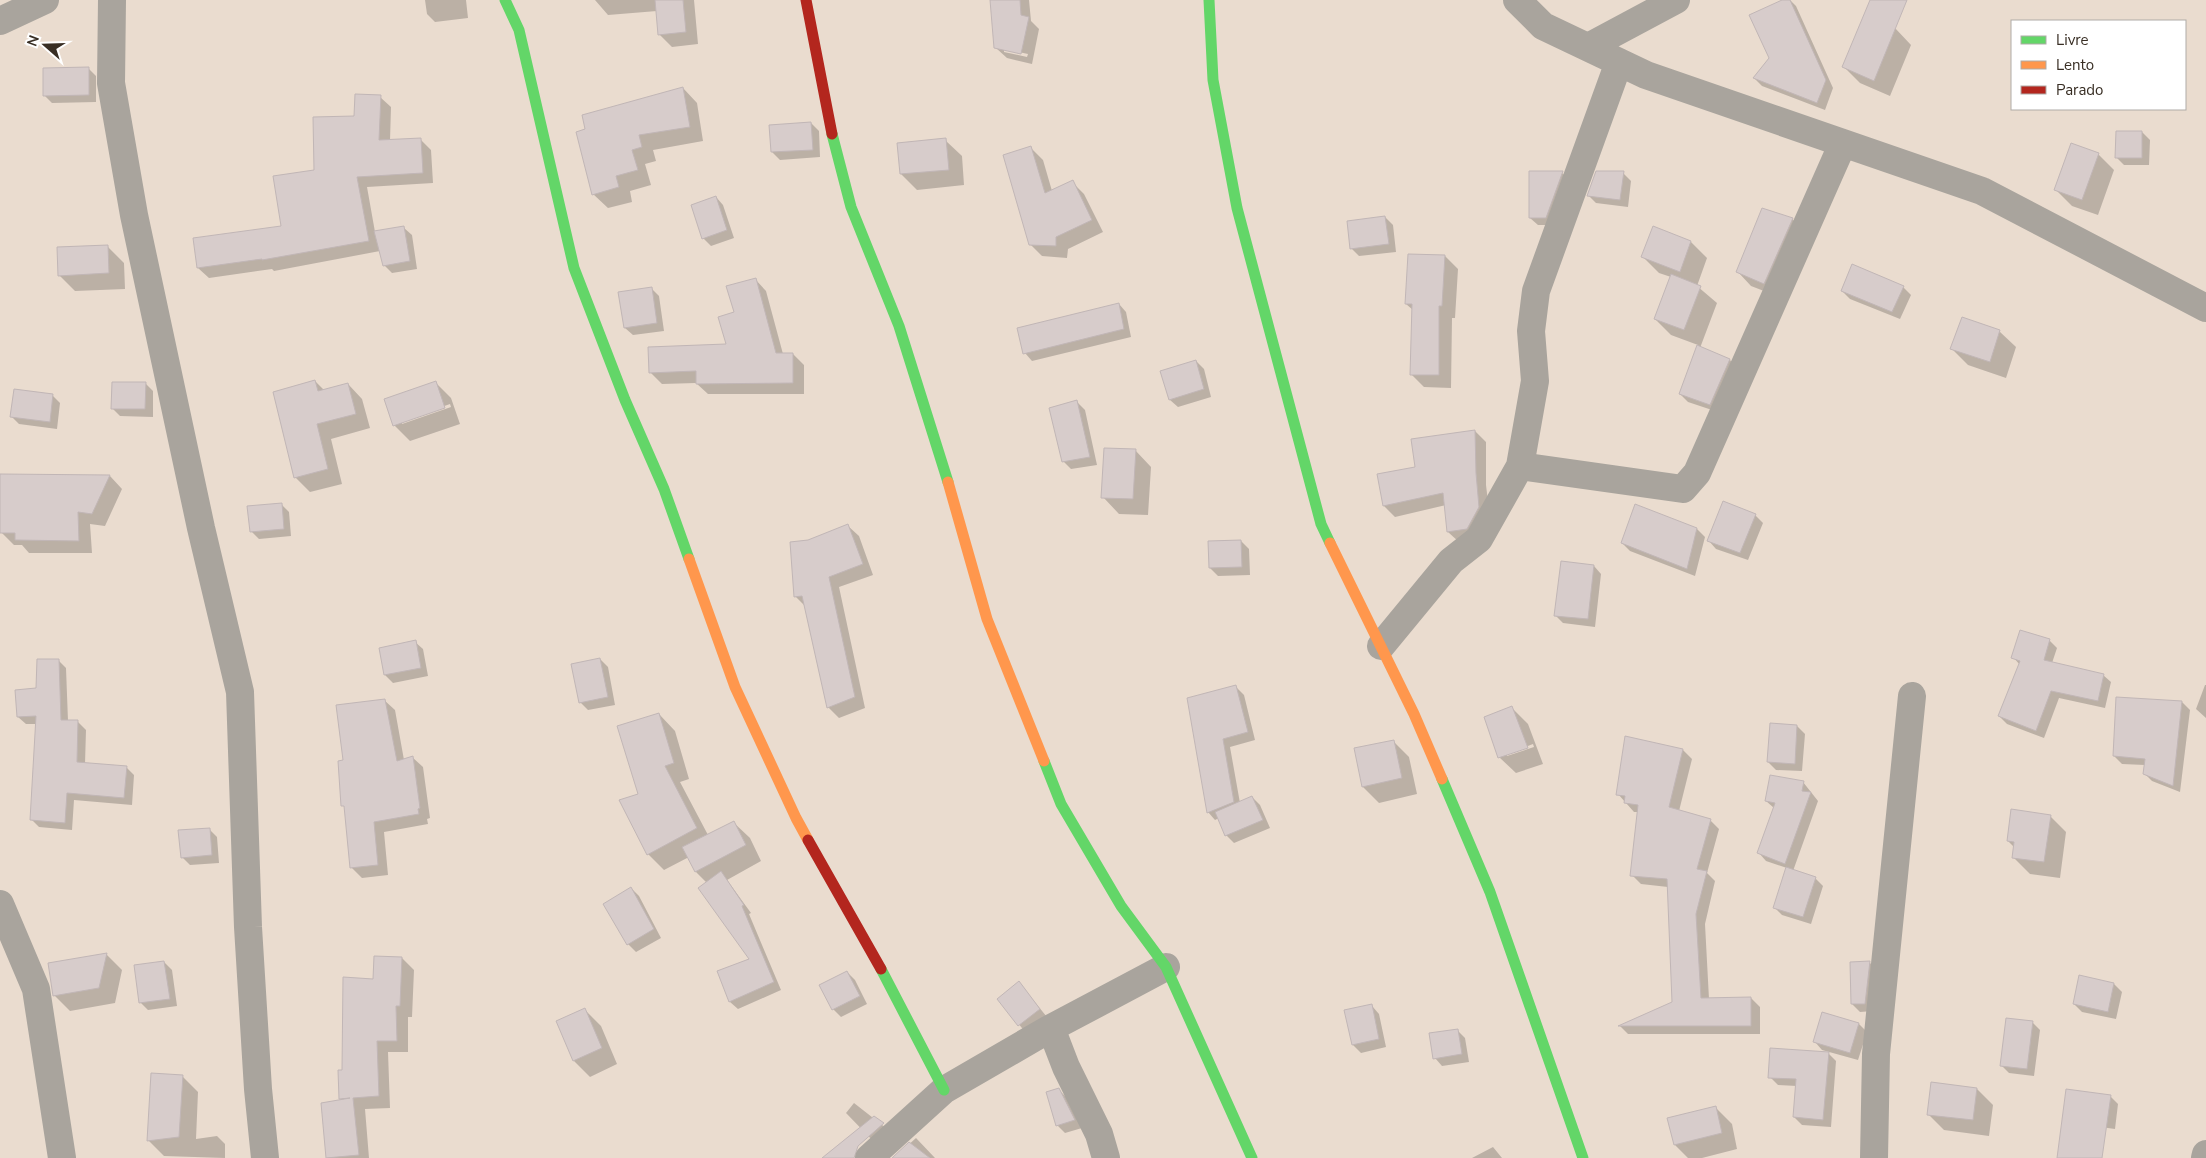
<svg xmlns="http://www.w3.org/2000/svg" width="2206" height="1158" font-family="'Nunito Sans',sans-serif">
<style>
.shadow{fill:#0003;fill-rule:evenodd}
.building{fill:#d7cccb;stroke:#c1b6b6}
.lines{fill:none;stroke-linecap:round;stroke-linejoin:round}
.street{stroke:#a9a49d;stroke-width:28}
.fast{stroke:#63d668;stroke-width:11}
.slow{stroke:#ff974d;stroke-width:11}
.jam{stroke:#b3261e;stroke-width:11}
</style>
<rect width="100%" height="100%" fill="#eadccf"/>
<path class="shadow" d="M425,0H466L468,18L435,22L427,14Z
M595,0H694L698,44L672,47L659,34L657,11L608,15Z
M991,0H1029L1031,21L1039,29L1032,64L1007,58L996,48ZM1004,49L1028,54L1027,57L1004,52Z
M1785,0H1790L1796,6L1833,88L1825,110L1762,86L1754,78L1770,58Z
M1895,28L1911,45L1890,96L1860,83L1844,67Z
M88,68L96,76V102L52,103L45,96Z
M683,88L697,103L703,141L653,150L656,161L645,164L651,185L630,191L632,202L608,208L593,194L577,133Z
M380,97L391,107L390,141L420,139L431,150L433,183L367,187L375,232L404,228L412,235L417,269L392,273L384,265L380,251L274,271L272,269L209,278L198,268L282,227L315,171L355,117Z
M811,123L819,131L820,157L780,160L772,152Z
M2142,132L2150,140L2149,165H2124L2116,157Z
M945,140L962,156L964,185L917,190L901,174Z
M1031,148L1043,160L1052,191L1072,182L1084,194L1103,232L1068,249L1067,258L1042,256L1030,244Z
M2098,154L2114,170L2098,215L2072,206L2056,190Z
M1562,173L1570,180L1554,225H1538L1530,218Z
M1623,173L1631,181L1628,207L1596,203L1589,196Z
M716,197L723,205L734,238L711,246L703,238Z
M1385,217L1393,225L1396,252L1359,256L1351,248Z
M1792,219L1806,232L1777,296L1751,286L1738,272Z
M1653,228L1691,242L1707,258L1697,286L1717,303L1700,348L1730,360L1737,368L1718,412L1688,402L1680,394L1698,345L1671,335L1655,319L1671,277L1659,273L1643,257Z
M108,247L124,263L125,289L75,291L59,275Z
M1445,256L1458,269L1455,318H1452L1451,388L1424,387L1411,374L1413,310L1406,304Z
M755,279L766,291L783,354H793L804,365V394H708L696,383L662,384L651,373L650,349L727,345L735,313Z
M1903,287L1911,295L1900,319L1850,299L1842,291Z
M651,288L659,296L664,331L633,335L625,328Z
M1119,304L1126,312L1131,337L1032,361L1025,353Z
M1999,331L2016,347L2006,378L1968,365L1952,349Z
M1196,361L1204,369L1211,397L1178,407L1170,400Z
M315,381L324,390L348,384L362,399L370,428L331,439L342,484L310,492L295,477Z
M435,382L451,398L460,424L410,441L394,425ZM450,404L451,407L402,424V421Z
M145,383L153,391V417L120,416L112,408Z
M52,395L60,403L57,429L19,424L12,417Z
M1077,402L1085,410L1097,465L1071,469L1063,461Z
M1475,431L1486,442V485L1490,518L1459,542L1448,532L1446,505L1395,517L1384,506L1378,475L1416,468Z
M1135,450L1151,467L1148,515L1119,514L1103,497Z
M0,476H110L122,489L105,526L90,524L92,553H29L22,545H14L1,532Z
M281,504L289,512L291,536L259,539L251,531Z
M1636,506L1697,529L1705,537L1695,576L1630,551L1622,543Z
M1755,515L1763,523L1748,560L1716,549L1709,541Z
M848,526L859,536L873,575L839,587L865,708L839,718L828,707L806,607L795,596L808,542Z
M1241,541L1249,549L1250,575L1218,576L1210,568Z
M1594,566L1601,574L1595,627L1563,623L1556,616Z
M2049,640L2057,648L2052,663L2103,675L2111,682L2105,708L2059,698L2044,738L2007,724L1999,716L2020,665L2013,657Z
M415,642L423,649L428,676L393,683L385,675Z
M600,659L608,667L615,705L588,710L580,702Z
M58,660L66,668L68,721L78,722L86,730L85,764L127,768L134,775L132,805L74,800L72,830L39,827L31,819L36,724H26L18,717Z
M2205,685H2206V718L2196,709Z
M1236,687L1244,695L1255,740L1230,747L1240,803L1252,797L1260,805L1270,828L1234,843L1226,835L1219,818L1215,820L1208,812L1189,699Z
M384,700L395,710L404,760L412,757L423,767L430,818L427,819L428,824L384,832L388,875L362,878L351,867L346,808L343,805Z
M2182,702L2190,710L2180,792L2152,781L2144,773L2145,765L2122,764L2114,756Z
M1512,708L1528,724L1543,764L1516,773L1499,757ZM1533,744L1534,747L1507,756V754Z
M659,714L675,731L689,779L680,782L708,835L733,822L750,838L761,861L727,880L751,913L749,914L781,990L738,1009L730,1002L719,972L751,960L707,883L696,872L689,857L664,870L648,854L639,795Z
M1797,726L1805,734L1802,771L1776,770L1768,762Z
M1393,741L1409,757L1417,794L1379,803L1363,787Z
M1683,750L1692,759L1679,811L1710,820L1719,829L1707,873L1715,881L1705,924L1709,999L1751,998L1760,1007V1034H1628L1620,1026L1674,1003L1668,887L1641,884L1632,875L1639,812H1634L1618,794Z
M1803,782L1818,801L1793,871L1815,878L1823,886L1811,924L1782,915L1774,907L1787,868L1766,861L1759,853L1774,808L1766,801Z
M2050,816L2066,832L2060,878L2030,874L2014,858L2015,848L2008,841Z
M209,829L217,837L219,863L190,865L182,857Z
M631,888L639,896L661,938L636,952L628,944Z
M106,954L122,970L115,1003L70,1011L54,995Z
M402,958L414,970L412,1017H408V1052H388L390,1108L365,1109L369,1158H327L322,1104L343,1100L341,1098L343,1071L375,980Z
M164,962L172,970L177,1006L148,1010L141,1003Z
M1869,962L1877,970L1873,1011L1860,1012L1852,1004Z
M847,972L855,980L867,1004L841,1017L833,1009Z
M1019,983L1047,1017L1026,1033L998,999Z
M2114,984L2122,992L2116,1019L2082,1012L2074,1004Z
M1372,1006L1379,1014L1386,1047L1361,1053L1353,1045Z
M585,1010L601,1026L617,1064L590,1077L574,1061L558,1022Z
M2032,1022L2040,1030L2034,1076L2009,1073L2001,1065Z
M1859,1024L1867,1032L1858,1060L1822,1050L1815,1042Z
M1457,1030L1465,1038L1469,1062L1442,1066L1435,1058Z
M1828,1053L1836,1061L1831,1127L1802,1125L1794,1117L1797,1086L1778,1085L1770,1077Z
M182,1076L198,1092L196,1139L217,1136L225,1144V1158L164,1156L148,1140Z
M1932,1084L1977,1089L1993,1105L1989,1136L1944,1130L1928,1114Z
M1059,1090L1067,1098L1082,1128L1065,1133L1057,1125Z
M2110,1096L2118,1104L2115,1129L2072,1123Z
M854,1103L891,1132L877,1145L846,1113Z
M1716,1108L1732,1124L1737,1149L1702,1158H1688L1675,1145Z
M916,1138L935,1158H894Z
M1493,1147L1502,1158H1472Z"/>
<path class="building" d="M655,0H683L686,32L658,35Z
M990,0H1020L1021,15L1029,17L1021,54L994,48Z
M1782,0H1790L1826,80L1817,103L1753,78L1769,58L1749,15Z
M1870,0H1907L1874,81L1842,67Z
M89,67V95L43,96V68Z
M683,87L690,127L639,135L642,147L632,150L638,170L616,176L619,187L592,195L576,132L585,129L582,115Z
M355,94L381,95L379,140L421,138L423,173L357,177L369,241L262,260V259L197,268L193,238L281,226L273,176L314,170L313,117L354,116Z
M811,122L813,150L771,152L769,125Z
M2116,131H2142V158H2115Z
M946,138L949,170L900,174L897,143Z
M2071,143L2099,153L2082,200L2054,190Z
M1031,146L1045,193L1073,180L1092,220L1056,237V246L1029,245L1003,155Z
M1529,171H1563L1546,218H1529Z
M1596,171H1624L1620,200L1587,196Z
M716,196L727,230L702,239L691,205Z
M1762,208L1793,218L1764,284L1736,272Z
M1385,216L1389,244L1350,249L1347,221Z
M404,226L410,261L383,266L374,231Z
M1653,226L1691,241L1680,272L1641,257Z
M108,245L109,273L58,276L57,247Z
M1408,254L1445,255L1442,306H1439V375H1410L1412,304H1405Z
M1852,264L1904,286L1892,312L1841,291Z
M1671,274L1701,286L1684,330L1654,319Z
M756,278L776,353H793V383L696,384V371L649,373L648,347L726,344L718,317L734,312L726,286Z
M652,287L657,323L624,328L618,292Z
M1119,303L1124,329L1023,354L1017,328Z
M1962,317L2000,330L1990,362L1950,349Z
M1697,345L1730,359L1710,405L1679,394Z
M1196,360L1204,389L1169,400L1160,371Z
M315,380L318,391L348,383L356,414L317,424L328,469L294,478L273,392Z
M436,381L445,408L393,426L384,399Z
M112,382H146L145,409H111Z
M14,389L53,394L50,422L10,417Z
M1077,400L1090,457L1062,462L1049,408Z
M1475,430L1476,473L1479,507L1467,529L1447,532L1443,493L1383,506L1377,474L1415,467L1411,439Z
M1104,448L1136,449L1133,499L1101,498Z
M0,474L110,475L92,514L78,512L79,541L15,540V533H0Z
M1723,501L1756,514L1740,553L1707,541Z
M282,503L284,529L250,532L247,506Z
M1635,504L1697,528L1687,569L1621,543Z
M848,524L863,564L829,577L855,697L827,708L802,596L794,597L790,542L808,540Z
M1241,540L1242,567L1209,568L1208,541Z
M1561,561L1594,565L1588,619L1554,616Z
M2020,630L2050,639L2044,660L2104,674L2098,701L2051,691L2036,731L1998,716L2020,661L2011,658Z
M416,640L421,668L384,675L379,648Z
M600,658L608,697L579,703L571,664Z
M37,659H59L61,720H78L77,762L127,766L124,798L67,793L65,823L30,820L36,716L17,717L15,690L36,688Z
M1236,685L1248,732L1223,739L1234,802L1207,813L1187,698Z
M2116,697L2182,701L2173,786L2143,774L2145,759L2113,756Z
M385,699L397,761L413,756L420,808L418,809L419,814L374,822L378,865L350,868L344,806H341L338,761L343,760L336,705Z
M1512,706L1528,748L1498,758L1484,717Z
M659,713L674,763L665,766L697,828L647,855L619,800L638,794L617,726Z
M1770,723L1797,725L1795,764L1767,762Z
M1625,736L1683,749L1669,807L1711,819L1697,869L1707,871L1696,914L1701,998L1751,997V1026H1618L1672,1002L1667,879L1630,876L1638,805L1624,803L1625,796L1616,795Z
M1394,740L1402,778L1362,787L1354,748Z
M1770,775L1804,781L1802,791L1811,792L1785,864L1757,853L1775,803L1765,801Z
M1252,796L1263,820L1225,836L1215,812Z
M2011,809L2051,815L2044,862L2012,858L2014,842L2007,841Z
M734,821L746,845L695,872L682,847Z
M210,828L212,855L181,858L178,830Z
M1786,867L1816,877L1803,917L1773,908Z
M721,871L744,905L742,906L774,982L729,1002L717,971L749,959L698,888Z
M631,887L654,929L627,945L603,904Z
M107,953L99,988L53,996L48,963Z
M374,956L402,957L400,1006H396L397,1041H377L379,1096L353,1098L359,1155L326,1158L321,1103L350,1098L339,1099L338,1070H342L343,977L373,979Z
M164,961L170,999L139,1003L134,965Z
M1870,961L1865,1004H1851L1850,962Z
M847,971L860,996L832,1010L819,985Z
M2079,975L2114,983L2108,1012L2073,1004Z
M1019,981L1040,1009L1018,1026L997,999Z
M1372,1004L1379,1039L1352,1045L1344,1010Z
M585,1008L602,1048L573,1061L556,1021Z
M1822,1012L1859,1023L1850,1053L1813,1042Z
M2006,1018L2033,1021L2027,1069L2000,1066Z
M1458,1029L1462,1054L1433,1059L1429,1033Z
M1770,1048L1829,1052L1823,1120L1793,1117L1796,1079L1768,1078Z
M151,1073L183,1075L179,1137L147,1141Z
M1931,1082L1977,1088L1973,1120L1927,1115Z
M1059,1088L1075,1120L1056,1126L1046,1092Z
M2066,1089L2111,1095L2102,1158H2057Z
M1716,1106L1722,1133L1674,1145L1667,1118Z
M874,1116L884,1123L858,1146L854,1158H822Z
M909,1142L930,1158H892Z"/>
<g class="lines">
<path class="street" d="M112,0L111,83L134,215L201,528L240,692L248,927L258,1089L265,1158
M1517,0L1543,26L1646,75L1982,191L2206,308
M0,21L45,0
M1588,47L1676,0
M1520,466L1683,489L1697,473L1843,143
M1381,646L1451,561L1479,539L1520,466L1535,381L1531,331L1536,291L1619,62
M0,904L36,989L62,1158
M869,1158L944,1090L1051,1028
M1106,1158L1099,1134L1066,1067L1051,1028L1166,967
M1874,1158L1876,1054L1912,696
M2205,1158L2206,1154"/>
<path class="fast" d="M505,0L519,30L574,268L625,400L664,489L689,559
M1209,0L1213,80L1237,208L1321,524L1330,543
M832,134L851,207L899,326L948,482
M1044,761L1061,804L1121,906L1166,967L1252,1158
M1442,779L1490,892L1583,1158
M881,969L944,1090"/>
<path class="slow" d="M948,482L987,619L1044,761
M1330,543L1414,714L1442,779
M689,559L735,687L796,818L808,840"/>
<path class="jam" d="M806,0L832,134
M808,840L881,969"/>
</g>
<rect x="2011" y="20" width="175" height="90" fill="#ffffff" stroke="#afaba7"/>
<rect x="2021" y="36" width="25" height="8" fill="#63d668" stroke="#afaba7"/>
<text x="2056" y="45" font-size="15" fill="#382e24">Livre</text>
<rect x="2021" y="61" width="25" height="8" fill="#ff974d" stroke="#afaba7"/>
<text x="2056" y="70" font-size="15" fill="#382e24">Lento</text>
<rect x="2021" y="86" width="25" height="8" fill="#b3261e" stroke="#afaba7"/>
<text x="2056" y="95" font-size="15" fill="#382e24">Parado</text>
<g transform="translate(45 45) rotate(290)" stroke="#ffffff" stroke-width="4" paint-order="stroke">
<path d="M0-4L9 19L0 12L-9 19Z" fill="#382e24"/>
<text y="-8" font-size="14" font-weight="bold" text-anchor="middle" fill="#382e24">N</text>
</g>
</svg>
